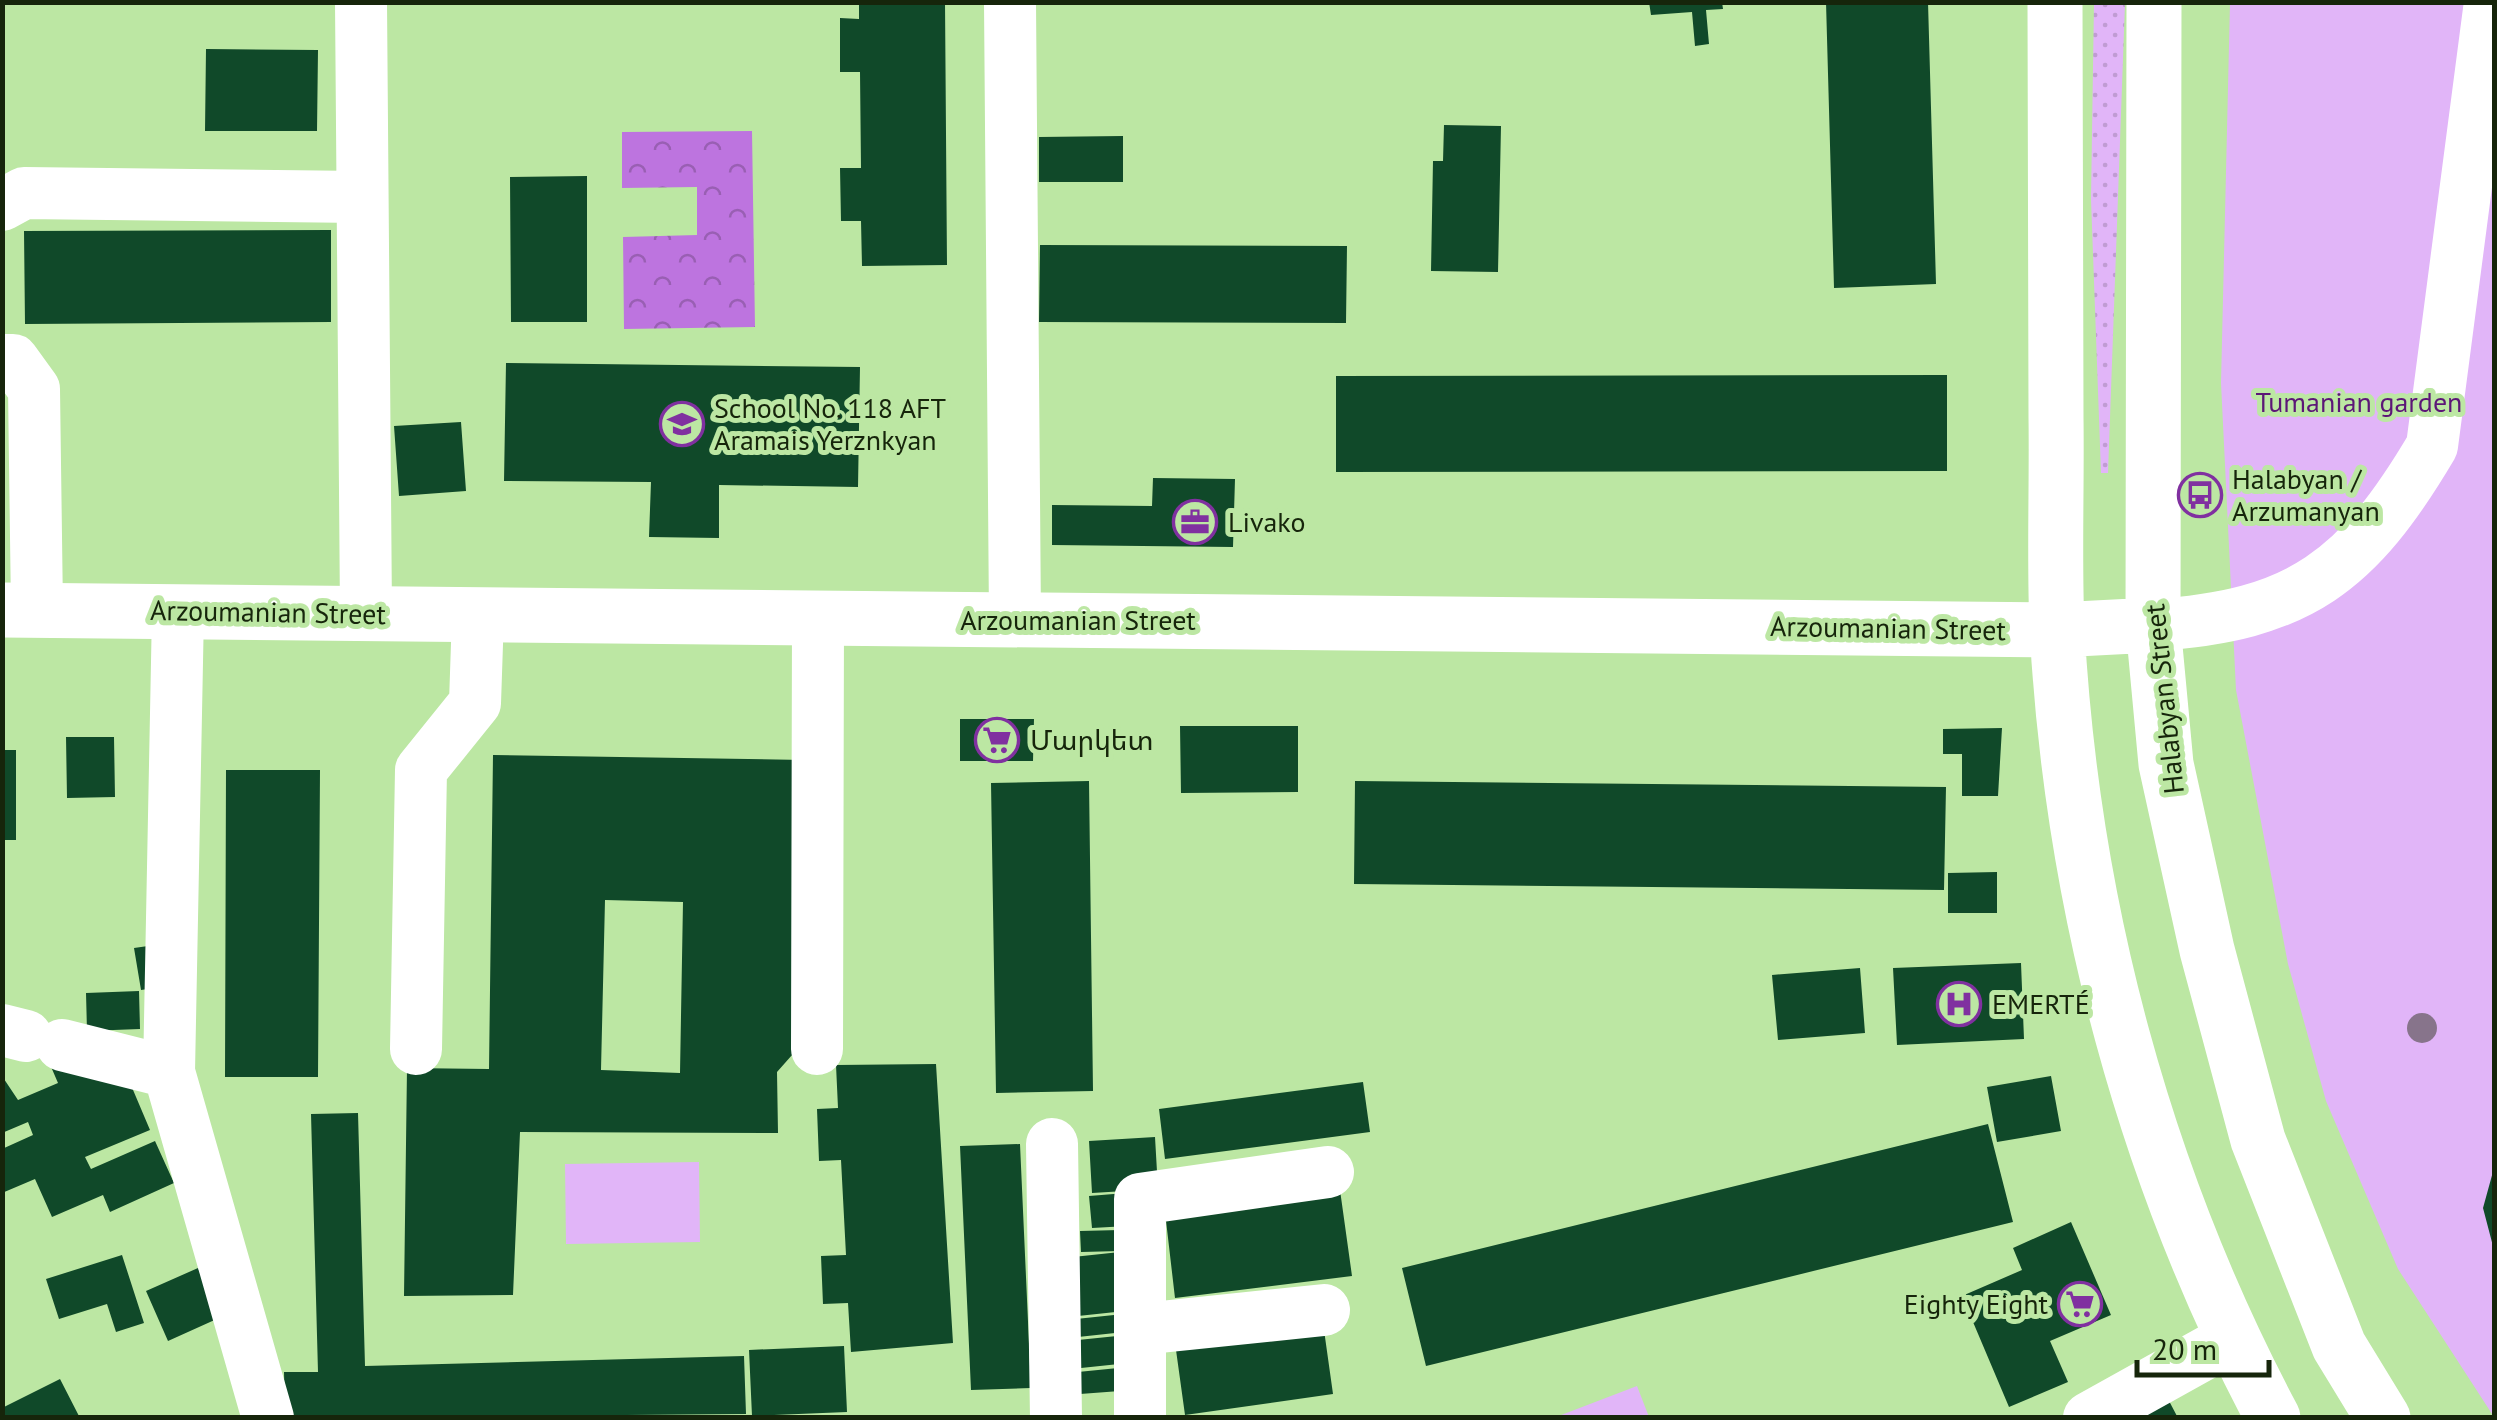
<svg xmlns="http://www.w3.org/2000/svg" width="2497" height="1420" font-family="'PT Sans','Noto Sans Armenian',sans-serif">
<style>
.grass{fill:url(#grass-dots)}
.forest{fill:url(#forest-crowns)}
.park{fill:#e1b5f8}
.building{fill:#104929;fill-rule:evenodd}
.lines{fill:none;stroke-linecap:round;stroke-linejoin:round}
.minor{stroke:#fff;stroke-width:52}
.major{stroke:#fff;stroke-width:55}
.tree{fill:#87748b}
.labels{text-anchor:middle;stroke-width:10;stroke-linejoin:round;paint-order:stroke}
.park-label{font-size:28px;fill:#5c1677;stroke:#bce7a3}
.poi-label{font-size:28px;fill:#16250b;stroke:#bce7a3;text-anchor:start}
.street-label{font-size:28px;fill:#16250b;stroke:#bce7a3}
</style>
<defs>
<pattern id="grass-dots" width="8" height="8" patternUnits="userSpaceOnUse" patternTransform="scale(2.5)"><rect width="8" height="8" fill="#e1b5f8"/><path d="M2 2h.1M6 6h.1" fill="none" stroke="#c09cd3" stroke-width="1.8" stroke-linecap="round"/></pattern>
<pattern id="forest-crowns" width="20" height="18" patternUnits="userSpaceOnUse" patternTransform="scale(2.5)"><rect width="20" height="18" fill="#bd74df"/><path d="M2 6a3 3 0 1 1 6 0M12 15a3 3 0 1 1 6 0" fill="none" stroke="#995fb3"/></pattern>
</defs>
<rect width="100%" height="100%" fill="#bce7a3"/>
<path class="grass" d="M2094,3H2125L2108,473H2101L2091,199Z"/>
<path class="forest" d="M752,131L755,327L624,329L623,237L697,235V187L622,188V132Z"/>
<path class="park" d="M2230,3H2494V1417L2398,1269L2326,1101L2288,964L2236,690L2221,383Z
M699,1162L700,1242L566,1244L565,1164Z
M1637,1386L1649,1417H1556Z"/>
<path class="building" d="M859,2H945L947,265L862,266L861,221H841L840,168H861L860,72H840V18L859,19Z
M1649,2H1722L1723,9L1706,10L1709,44L1695,46L1692,12L1651,15Z
M1826,2H1928L1936,284L1834,288Z
M206,49L318,50L317,131H205Z
M1444,125L1501,126L1498,272L1431,271L1433,161H1443Z
M1123,136V182H1039V137Z
M587,176V322H511L510,177Z
M331,230V322L25,324L24,231Z
M1040,245L1347,246L1346,323L1039,322Z
M506,363L860,367L858,487L719,485V538L649,537L651,482L504,481Z
M1947,375V471L1336,472V376Z
M461,422L466,491L399,496L394,426Z
M1153,478L1235,479L1233,547L1052,545V505L1152,506Z
M960,719H1034L1033,761H960Z
M1180,726H1298V792L1181,793Z
M2002,728L1998,796H1962V754H1943V729Z
M66,737H114L115,797L67,798Z
M2,750H16V840H2Z
M493,755L804,760L800,1046L777,1072L778,1133L520,1132L513,1295L404,1296L407,1068L489,1069ZM605,900L683,902L680,1073L601,1070Z
M226,770H320L318,1077H225Z
M1089,781L1093,1091L996,1093L991,783Z
M1355,781L1946,787L1944,890L1354,884Z
M1997,872V913H1948V873Z
M155,945L162,987L141,990L134,948Z
M2021,963L2024,1039L1897,1045L1893,968Z
M1860,968L1865,1033L1778,1040L1772,975Z
M139,991L140,1029L87,1031L86,993Z
M49,1062L125,1071L150,1130L85,1157L91,1169L155,1141L174,1183L110,1212L103,1195L52,1217L35,1179L2,1193V1149L33,1135L28,1122L2,1133V1076L18,1100L58,1083Z
M936,1064L953,1343L851,1352L848,1303L823,1304L821,1256L846,1255L841,1160L819,1161L817,1109L838,1108L836,1065Z
M2051,1076L2061,1131L1997,1142L1987,1087Z
M1363,1082L1370,1132L1165,1159L1159,1109Z
M358,1113L365,1366L744,1356L746,1414L285,1418L284,1372H318L311,1114Z
M1988,1124L2013,1222L1426,1366L1402,1268Z
M1155,1137L1158,1189L1092,1193L1089,1141Z
M1020,1144L1031,1388L971,1390L960,1146Z
M2494,1168V1250L2483,1208Z
M1340,1190L1352,1276L1175,1298L1165,1212Z
M1126,1193L1128,1226L1092,1228L1089,1196Z
M2071,1222L2111,1315L2050,1341L2068,1382L2009,1407L1962,1296L2022,1270L2013,1248Z
M1120,1230L1121,1251L1081,1252L1080,1231Z
M1120,1252L1125,1311L1078,1316L1073,1257Z
M122,1255L144,1323L116,1332L107,1304L59,1319L46,1279Z
M198,1268L219,1318L168,1341L146,1291Z
M1114,1315L1115,1333L1078,1337L1076,1319Z
M1324,1330L1333,1394L1185,1415L1176,1350Z
M1117,1336L1119,1364L1081,1368L1078,1340Z
M844,1346L847,1412L752,1416L749,1350Z
M1118,1368L1120,1391L1080,1394L1078,1372Z
M60,1379L80,1418H2V1408Z
M2168,1399L2178,1418H2135Z"/>
<g class="lines">
<path class="minor" d="M361,2L366,613
M1010,2L1015,620
M2,205L24,193L362,197
M2,360H13L34,389L37,610
M178,611L169,1072L268,1418
M2153,625C2300,616 2358,571 2432,446L2490,2
M2,1030L26,1036
M62,1045L169,1072
M416,1049L421,770L475,703L478,614
M817,1049L818,618
M1052,1144L1056,1418
M1141,1329L1324,1310
M1140,1418V1199L1328,1172
M2089,1418L2231,1339"/>
<path class="major" d="M2055,2C2055,141 2056,279 2056,418C2057,488 2054,559 2057,629C2072,904 2144,1175 2273,1418
M2154,2L2153,625L2166,764L2207,950L2258,1140L2339,1346L2383,1418
M2,610L2057,630L2153,625"/>
</g>
<circle class="tree" cx="2422" cy="1028" r="15"/>
<defs>
<symbol id="school-ring" viewBox="-11 -11 22 22"><circle r="9.5" fill="#bce7a3" stroke="#8030a0" stroke-width="1.5"/><path d="M0-5L7-2L0 1L-7-2ZM-4 1L0 2.5L4 1V4Q0 6-4 4Z" fill="#8030a0"/></symbol>
<symbol id="bus-ring" viewBox="-11 -11 22 22"><circle r="9.5" fill="#bce7a3" stroke="#8030a0" stroke-width="1.5"/><path d="M-5-6H5V4H4V6H2V4H-2V6H-4V4H-5ZM-3.5-4V0h7V-4ZM-3.5 1.2v1.5H-2V1.2ZM2 1.2v1.5H3.5V1.2Z" fill="#8030a0"/></symbol>
<symbol id="office-ring" viewBox="-11 -11 22 22"><circle r="9.5" fill="#bce7a3" stroke="#8030a0" stroke-width="1.5"/><path d="M-6-3h4V-5.5h4V-3h4V5H-6ZM-1-4.5V-3h2v-1.5ZM-6 0V1H6V0Z" fill="#8030a0"/></symbol>
<symbol id="supermarket-ring" viewBox="-11 -11 22 22"><circle r="9.5" fill="#bce7a3" stroke="#8030a0" stroke-width="1.5"/><path d="M-6-5.5h2.5l.6 2H6L4.5 2H-2.5L-4.4-4H-6ZM-1.5 3.2a1.3 1.3 0 1 0 .1 0ZM3 3.2a1.3 1.3 0 1 0 .1 0Z" fill="#8030a0"/></symbol>
<symbol id="hospital-ring" viewBox="-11 -11 22 22"><circle r="9.5" fill="#bce7a3" stroke="#8030a0" stroke-width="1.5"/><path d="M-5-5h3v3.5h4V-5h3V5h-3V1.5h-4V5h-3Z" fill="#8030a0"/></symbol>
</defs>
<g fill-rule="evenodd">
<use href="#school-ring" x="657" y="399" width="50" height="50"/>
<use href="#bus-ring" x="2175" y="470" width="50" height="50"/>
<use href="#office-ring" x="1170" y="497" width="50" height="50"/>
<use href="#supermarket-ring" x="972" y="715" width="50" height="50"/>
<use href="#hospital-ring" x="1934" y="979" width="50" height="50"/>
<use href="#supermarket-ring" x="2055" y="1279" width="50" height="50"/>
</g>
<g class="labels">
<g class="park-label">
<text x="2359" y="412">Tumanian garden</text>
</g>
<g class="poi-label">
<text x="714" y="418">School No. 118 AFT<tspan x="714" dy="32">Aramais Yerznkyan</tspan></text>
<text x="2232" y="489">Halabyan /<tspan x="2232" dy="32">Arzumanyan</tspan></text>
<text x="1228" y="532">Livako</text>
<text x="1030" y="750">Մարկետ</text>
<text x="1992" y="1014">EMERTÉ</text>
<text x="2048" y="1314" text-anchor="end">Eighty Eight</text>
</g>
<g class="street-label">
<text transform="translate(268 612) rotate(1)" y="10">Arzoumanian Street</text>
<text x="1078" y="630">Arzoumanian Street</text>
<text transform="translate(1888 628) rotate(1)" y="10">Arzoumanian Street</text>
<text transform="translate(2164 699) rotate(-96)" y="10">Halabyan Street</text>
</g>
</g>
<rect width="2497" height="1420" fill="none" stroke="#16250b" stroke-width="10"/>
<path d="M2137 1360v15h132v-15" fill="none" stroke="#16250b" stroke-width="5"/>
<text x="2152" y="1360" font-size="30" fill="#16250b" stroke="#bce7a3" stroke-width="8" paint-order="stroke">20 m</text>
</svg>
